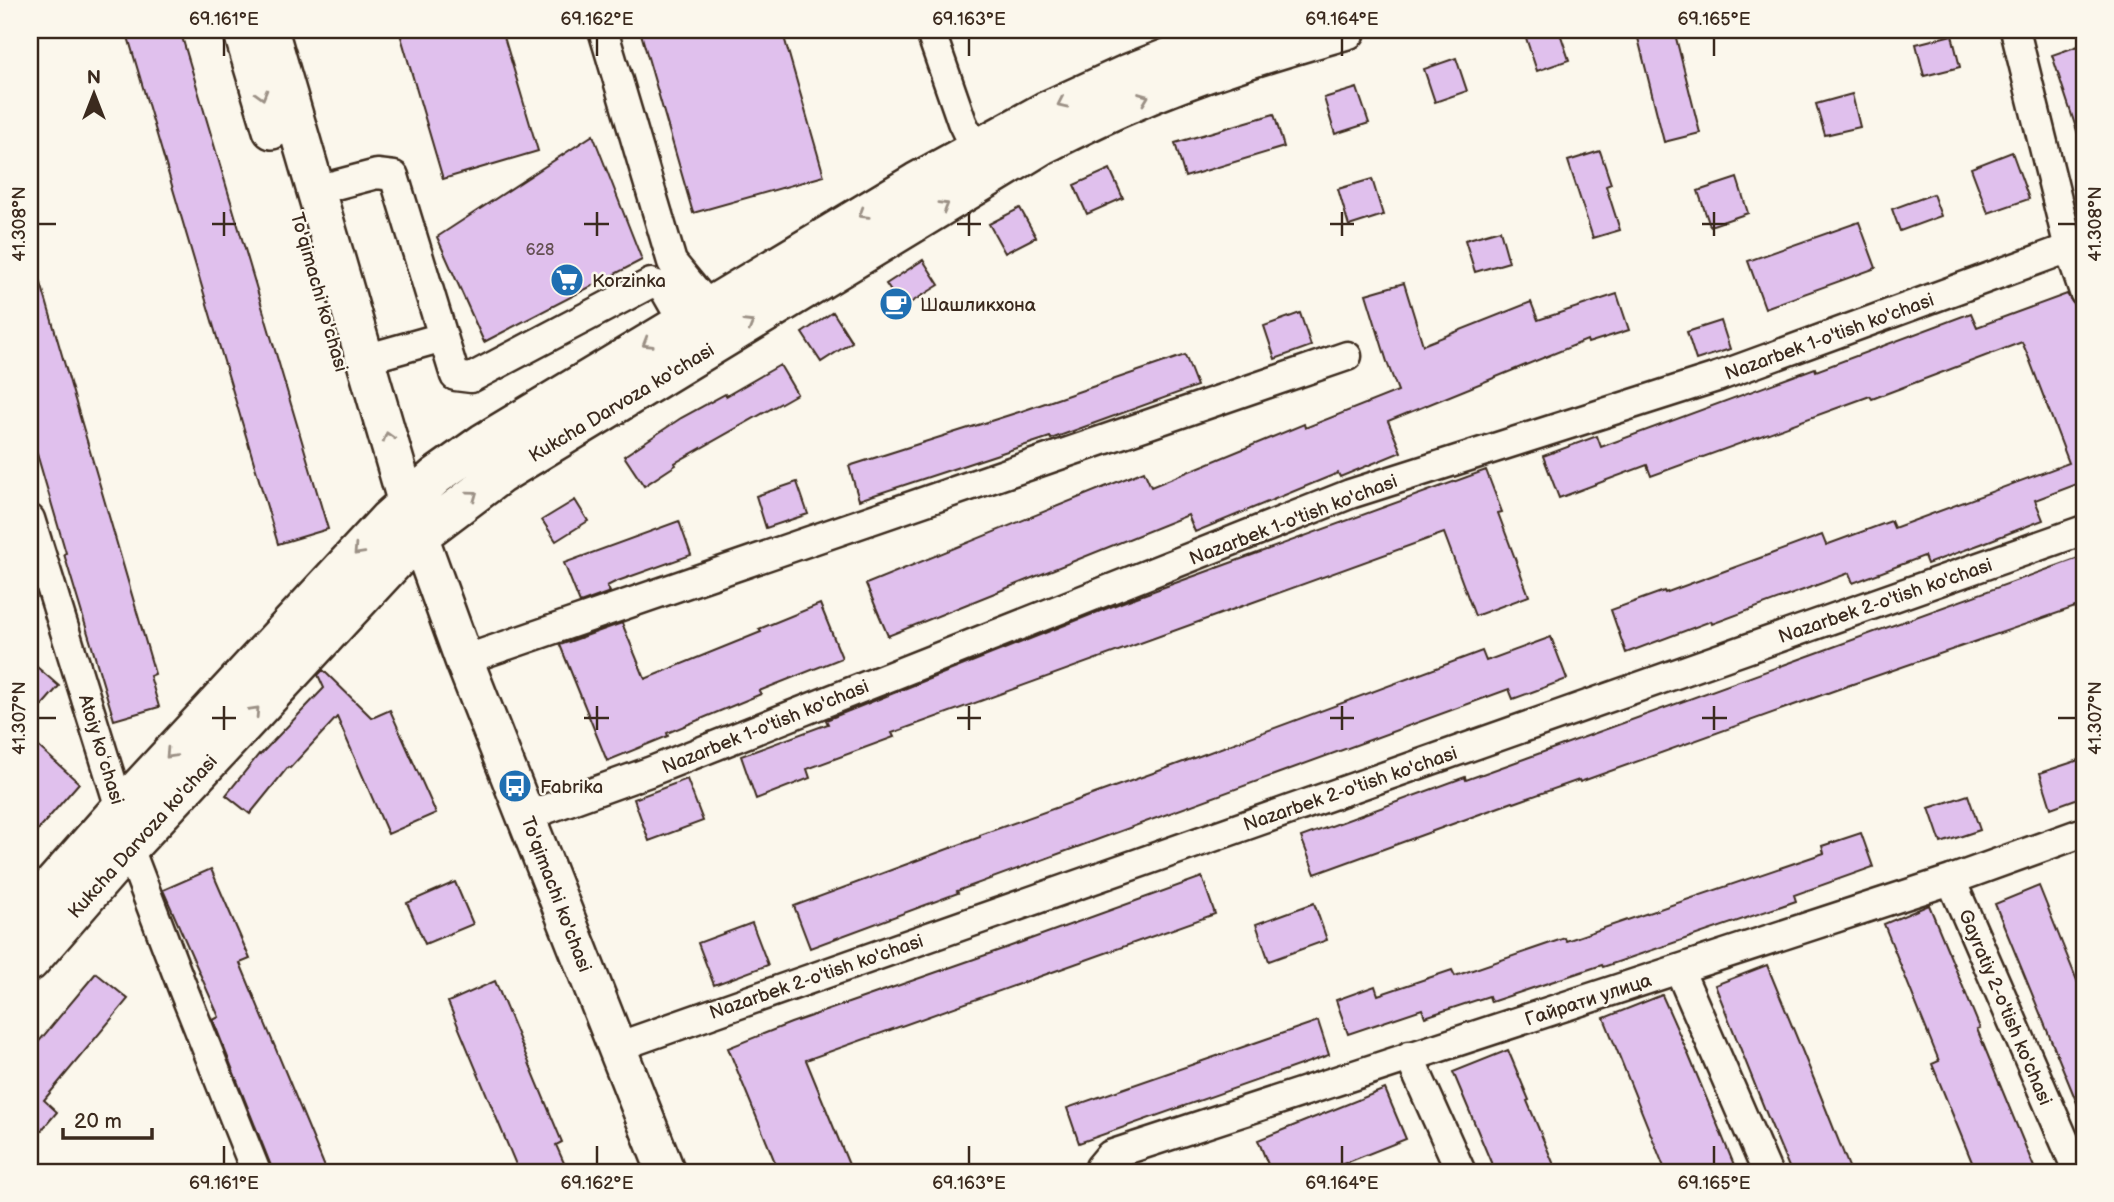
<svg xmlns="http://www.w3.org/2000/svg" width="2114" height="1202" font-family="'Balsamiq Sans',sans-serif">
<style>
.building{fill:#e0c0ed;stroke:#3b2a1e;stroke-width:2}
.lines{fill:none;stroke-linecap:round;stroke-linejoin:round}
.minor-casing{stroke:#3b2a1e;stroke-width:33}
.major-casing{stroke:#3b2a1e;stroke-width:42}
.minor{stroke:#fbf7ec;stroke-width:28}
.major{stroke:#fbf7ec;stroke-width:37}
.oneway{stroke:#9b9085}
.ticks{fill:none;stroke:#3b2a1e;stroke-width:2.5}
.labels{text-anchor:middle;stroke-width:5;stroke-linejoin:round;paint-order:stroke}
.number-label{font-size:16px;fill:#645052}
.poi-label{font-size:19px;fill:#3b2a1e;stroke:#fbf7ec;text-anchor:start}
.street-label{font-size:19px;fill:#3b2a1e;stroke:#fbf7ec}
.neatline{fill:none;stroke:#3b2a1e;stroke-width:2.5}
.ticks-label{font-size:18px;text-anchor:middle;fill:#3b2a1e}
</style>
<rect width="100%" height="100%" fill="#fbf7ec"/>
<filter id="ink" filterUnits="userSpaceOnUse"><feTurbulence type="fractalNoise" baseFrequency=".0143" numOctaves="2"/><feDisplacementMap in="SourceGraphic" scale="14" xChannelSelector="R" yChannelSelector="G"/><feConvolveMatrix kernelMatrix="1 2 1 2 8 2 1 2 1" color-interpolation-filters="sRGB"/></filter>
<g filter="url(#ink)">
<path class="building" d="M126,30H180L328,529L278,544Z
M399,30H502L538,151L443,179Z
M640,30H782L824,176L693,213Z
M1550,30H1559L1569,60L1537,71L1526,38Z
M1636,30H1674L1700,133L1664,142Z
M1952,35L1960,67L1924,76L1916,44Z
M2084,44V139L2080,140L2052,55Z
M1456,58L1467,91L1435,102L1424,69Z
M1357,88L1369,123L1335,134L1324,98Z
M1852,94L1860,127L1825,135L1816,104Z
M1274,114L1284,147L1185,177L1175,143Z
M593,135L642,260L484,342L437,237Z
M1600,151L1611,184L1606,186L1620,230L1593,238L1568,161Z
M2012,152L2029,199L1988,213L1971,168Z
M1110,169L1123,198L1087,214L1074,185Z
M1737,178L1748,213L1710,226L1698,191Z
M1372,179L1383,215L1349,226L1338,189Z
M1933,194L1941,216L1900,231L1892,209Z
M1020,208L1036,237L1005,253L989,224Z
M1859,222L1876,268L1765,308L1748,261Z
M1500,230L1509,262L1475,272L1465,240Z
M923,260L939,285L902,308L886,284Z
M36,266L155,674L150,676L159,707L114,720L64,554L66,553L30,430V267Z
M1404,283L1423,345L1531,302L1538,320L1617,294L1629,330L1588,343L1587,340L1388,421L1401,452L1340,477L1338,473L1195,532L1188,515L888,636L866,584L1144,471L1151,487L1304,424L1305,428L1398,391L1388,365L1366,294Z
M2067,294L2074,305L2084,308V497L2082,498L2077,484L2035,500L2043,520L1981,544L1927,564L1924,556L1853,583L1849,573L1712,624L1711,621L1626,653L1611,610L1664,591L1665,593L1822,535L1826,545L1891,521L1894,528L2069,463L2028,356L2022,342L1872,399L1870,396L1651,476L1647,465L1559,498L1543,456L1597,436L1601,447L1815,368L1816,371L1971,313L1977,327Z
M833,312L852,342L821,362L802,333Z
M1300,313L1311,346L1275,359L1264,326Z
M1721,321L1730,349L1696,360L1687,332Z
M1185,355L1197,386L1051,439L1050,437L859,500L849,466L1022,411Z
M780,365L797,394L675,463L676,465L644,486L624,456L681,418L725,394L726,396Z
M1486,470L1502,512L1498,513L1529,596L1475,616L1444,533L892,733L894,737L807,769L810,778L756,799L741,756L828,724L826,720L1123,602Z
M797,482L808,514L766,528L756,496Z
M575,500L588,521L556,541L542,520Z
M679,521L691,555L615,582L607,586L610,592L580,603L564,563Z
M2084,556V604L1847,686L1580,782L1579,780L1514,803L1513,802L1315,874L1301,837L1465,777L1466,780Z
M820,604L842,658L759,691L761,694L667,733L668,736L607,761L560,645L622,623L645,679L761,632L759,629Z
M1551,637L1567,679L1513,699L1509,689L957,891L958,893L810,948L794,906L980,837V835L1167,768L1482,651L1486,661Z
M30,661L59,686L30,719Z
M323,670L372,718L390,710L436,813L388,834L337,717L290,768L288,767L250,814L226,795L259,754L260,755L324,688L318,675Z
M30,739L79,783L30,839Z
M2079,760L2084,775V796L2051,808L2040,773Z
M687,779L703,821L649,841L634,799Z
M1968,795L1980,830L1941,843L1929,808Z
M1861,833L1873,867L1794,895L1796,901L1603,967L1602,965L1491,1002L1489,996L1425,1017L1422,1009L1348,1034L1336,1000L1375,986L1378,995L1452,970L1455,976L1565,938L1566,941L1824,853L1822,846Z
M211,869L250,959L240,963L327,1172H272L271,1166L213,1020L219,1017L163,890Z
M1202,877L1215,914L806,1060L852,1172H779L728,1048L791,1023L1000,950Z
M455,882L473,924L425,944L407,903Z
M2039,886L2084,998V1120L1995,904Z
M1314,903L1327,940L1269,961L1256,924Z
M1929,905L1980,1028L1977,1029L2036,1172H1976L1932,1064L1939,1061L1884,924Z
M752,923L768,965L714,985L698,943Z
M1767,965L1820,1094L1851,1172H1791L1767,1115L1715,985Z
M96,973L128,999L44,1100L57,1112L30,1144V1052Z
M495,981L562,1142L556,1145L568,1172H519L448,1002Z
M1662,995L1689,1056L1737,1172H1666L1604,1018Z
M1318,1021L1329,1055L1079,1143L1067,1108Z
M1508,1050L1529,1100L1527,1101L1557,1172H1495L1453,1072Z
M1385,1089L1406,1139L1323,1172H1271L1258,1140Z"/>
<g class="lines">
<defs>
<path id="minor" d="M603,30L672,262L709,307
M930,30L962,122L983,166
M2015,30L2069,248L2084,292
M316,190L377,174L394,176L455,376L471,378L651,283L663,287L683,322
M365,359L443,337
M30,519L120,808L129,848L183,989L256,1172
M464,660L1347,356
M527,816L649,772L1350,494L1717,377L2069,248
M1951,880L2078,1172
M1679,969L1767,1172
M617,1047L2084,530
M1409,1056L1461,1172
M1100,1172V1167L1110,1155L1951,880L2084,832"/>
<path id="major" d="M242,30L272,130
M269,30L407,503L464,660L666,1172
M30,910L120,808L387,520L436,476L484,442L916,182L1047,110L1126,74L1238,30
M30,962L129,848L418,537L500,475L1043,145C1071,131 1100,116 1129,104C1199,73 1274,51 1347,30"/>
</defs>
<use href="#minor" class="minor-casing"/>
<use href="#major" class="major-casing"/>
<use href="#minor" class="minor"/>
<use href="#major" class="major"/>
</g>
<defs><path id="oneway-chevron" d="M-2-3.5L2.5 0L-2 3.5" fill="none" stroke-width="1.6" stroke-linecap="round" stroke-linejoin="round" transform="scale(1.75)"/></defs>
<g class="oneway">
<use href="#oneway-chevron" transform="translate(262 95) rotate(74)"/>
<use href="#oneway-chevron" transform="translate(1144 98) rotate(-21)"/>
<use href="#oneway-chevron" transform="translate(1062 103) rotate(155)"/>
<use href="#oneway-chevron" transform="translate(944 206) rotate(-31)"/>
<use href="#oneway-chevron" transform="translate(863 214) rotate(149)"/>
<use href="#oneway-chevron" transform="translate(749 324) rotate(-31)"/>
<use href="#oneway-chevron" transform="translate(647 343) rotate(149)"/>
<use href="#oneway-chevron" transform="translate(388 437) rotate(-106)"/>
<use href="#oneway-chevron" transform="translate(473 495) rotate(-36)"/>
<use href="#oneway-chevron" transform="translate(358 551) rotate(133)"/>
<use href="#oneway-chevron" transform="translate(255 711) rotate(-47)"/>
<use href="#oneway-chevron" transform="translate(170 754) rotate(133)"/>
</g>
</g>
<path class="ticks" d="M224,38V56M597,38V56M969,38V56M1342,38V56M1714,38V56M224,212V236M597,212V236M969,212V236M1342,212V236M1714,212V236M38,224H56M212,224H236M584,224H609M957,224H981M1330,224H1354M1702,224H1727M2058,224H2076M224,706V730M597,706V730M969,706V730M1342,706V730M1714,706V730M38,718H56M212,718H236M584,718H609M957,718H981M1330,718H1354M1702,718H1727M2058,718H2076M224,1146V1164M597,1146V1164M969,1146V1164M1342,1146V1164M1714,1146V1164"/>
<defs>
<symbol id="supermarket-disc" viewBox="-11 -11 22 22"><circle r="9.5" fill="#1f6fb2" stroke="#fbf7ec"/><path d="M-6-5.5h2.5l.6 2H6L4.5 2H-2.5L-4.4-4H-6ZM-1.5 3.2a1.3 1.3 0 1 0 .1 0ZM3 3.2a1.3 1.3 0 1 0 .1 0Z" fill="#fff"/></symbol>
<symbol id="cafe-disc" viewBox="-11 -11 22 22"><circle r="9.5" fill="#1f6fb2" stroke="#fbf7ec"/><path d="M-5.5-4.5H6V0H3Q3 3.5 0 3.5H-2.5Q-5.5 3.5-5.5 0ZM3-3.2v2h1.7v-2ZM-6 4.5H4V6H-6Z" fill="#fff"/></symbol>
<symbol id="bus-disc" viewBox="-11 -11 22 22"><circle r="9.5" fill="#1f6fb2" stroke="#fbf7ec"/><path d="M-5-6H5V4H4V6H2V4H-2V6H-4V4H-5ZM-3.5-4V0h7V-4ZM-3.5 1.2v1.5H-2V1.2ZM2 1.2v1.5H3.5V1.2Z" fill="#fff"/></symbol>
</defs>
<g fill-rule="evenodd">
<use href="#supermarket-disc" x="548" y="261" width="38" height="38"/>
<use href="#cafe-disc" x="877" y="285" width="38" height="38"/>
<use href="#bus-disc" x="496" y="767" width="38" height="38"/>
</g>
<g class="labels">
<g class="number-label">
<text x="540" y="255">628</text>
</g>
<g class="poi-label">
<text x="592" y="287">Korzinka</text>
<text x="920" y="311">Шашликхона</text>
<text x="540" y="793">Fabrika</text>
</g>
<g class="street-label">
<text transform="translate(320 292) rotate(74)" y="7">To'qimachi ko'chasi</text>
<text transform="translate(1829 336) rotate(-20)" y="7">Nazarbek 1-o'tish ko'chasi</text>
<text transform="translate(621 402) rotate(-31)" y="7">Kukcha Darvoza ko'chasi</text>
<text transform="translate(1293 519) rotate(-21)" y="7">Nazarbek 1-o'tish ko'chasi</text>
<text transform="translate(1885 600) rotate(-19)" y="7">Nazarbek 2-o'tish ko'chasi</text>
<text transform="translate(765 726) rotate(-22)" y="7">Nazarbek 1-o'tish ko'chasi</text>
<text transform="translate(102 749) rotate(73)" y="7">Atoiy koʻchasi</text>
<text transform="translate(1350 788) rotate(-19)" y="7">Nazarbek 2-o'tish ko'chasi</text>
<text transform="translate(142 836) rotate(-48)" y="7">Kukcha Darvoza ko'chasi</text>
<text transform="translate(557 894) rotate(69)" y="7">To'qimachi ko'chasi</text>
<text transform="translate(816 976) rotate(-19)" y="7">Nazarbek 2-o'tish ko'chasi</text>
<text transform="translate(1588 999) rotate(-18)" y="7">Гайрати улица</text>
<text transform="translate(2006 1007) rotate(67)" y="7">Gayratiy 2-o'tish ko'chasi</text>
</g>
</g>
<rect width="2114" height="1202" fill="none" stroke="#fbf7ec" stroke-width="77"/>
<g transform="translate(94 94)" stroke="#fbf7ec" stroke-width="5" paint-order="stroke">
<path d="M0-5L12 26L0 18L-12 26Z" fill="#3b2a1e"/>
<text y="-10" font-size="19" font-weight="bold" text-anchor="middle" fill="#3b2a1e">N</text>
</g>
<path d="M63 1128v10h89v-10" fill="none" stroke="#3b2a1e" stroke-width="3.5"/>
<text x="74" y="1128" font-size="21" fill="#3b2a1e" stroke="#fbf7ec" stroke-width="5" paint-order="stroke">20 m</text>
<rect x="38" y="38" width="2038" height="1126" class="neatline"/>
<g class="ticks-label">
<text x="224" y="25">69.161°E</text>
<text x="597" y="25">69.162°E</text>
<text x="969" y="25">69.163°E</text>
<text x="1342" y="25">69.164°E</text>
<text x="1714" y="25">69.165°E</text>
<text transform="translate(19 224) rotate(-90)" y="6">41.308°N</text>
<text transform="translate(2095 224) rotate(-90)" y="6">41.308°N</text>
<text transform="translate(19 718) rotate(-90)" y="6">41.307°N</text>
<text transform="translate(2095 718) rotate(-90)" y="6">41.307°N</text>
<text x="224" y="1189">69.161°E</text>
<text x="597" y="1189">69.162°E</text>
<text x="969" y="1189">69.163°E</text>
<text x="1342" y="1189">69.164°E</text>
<text x="1714" y="1189">69.165°E</text>
</g>
</svg>
